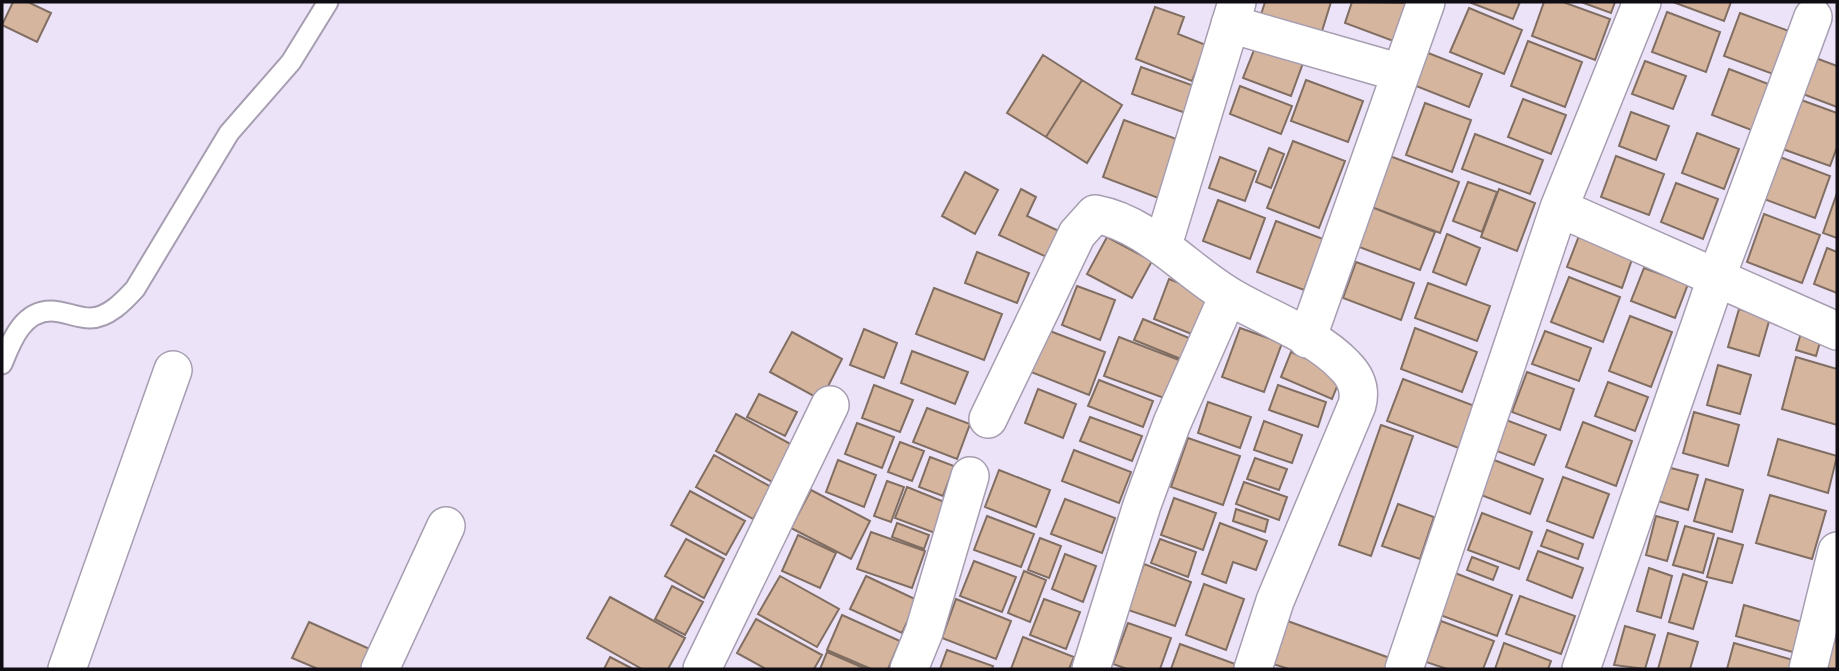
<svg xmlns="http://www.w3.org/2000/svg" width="1839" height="671" font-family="'Public Sans',sans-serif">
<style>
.building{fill:#d6b59e;stroke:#806e62;stroke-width:2}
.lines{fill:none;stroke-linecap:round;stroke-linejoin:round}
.service-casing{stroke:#a69db1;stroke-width:23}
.minor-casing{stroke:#a69db1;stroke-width:40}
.service{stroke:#fff;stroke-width:19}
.minor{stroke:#fff;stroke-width:37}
</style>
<rect width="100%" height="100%" fill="#ede3f8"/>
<path class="building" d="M13,2H28L51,13L37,42L2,25Z
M1265,2H1331L1318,44L1258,24Z
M1352,2L1409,3L1396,42L1345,23Z
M1469,2H1520L1513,19Z
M1544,2H1563L1610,19L1595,60L1532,36Z
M1581,2H1615L1611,13Z
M1673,2H1731L1724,21Z
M1155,7L1184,17L1178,34L1206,45L1192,81L1136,59Z
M1469,8L1522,30L1504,74L1450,52Z
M1667,12L1720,32L1706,72L1652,52Z
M1740,13L1789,31L1773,74L1724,56Z
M1260,35L1307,52L1291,96L1243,78Z
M1528,41L1582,62L1565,107L1511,86Z
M1423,51L1482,74L1469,107L1411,84Z
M1043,55L1082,80L1046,137L1007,113Z
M1813,57L1837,66V107L1800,93Z
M1645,61L1686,76L1673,109L1632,94Z
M1141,67L1200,88L1191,115L1132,94Z
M1729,69L1771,85L1754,131L1712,115Z
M1082,80L1122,105L1087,163L1046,137Z
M1306,80L1363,101L1348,142L1291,121Z
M1240,86L1292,106L1281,134L1230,114Z
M1793,97L1837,113V147L1830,166L1774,146Z
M1523,99L1566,115L1551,154L1508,137Z
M1425,103L1471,120L1452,172L1406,155Z
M1631,112L1669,126L1656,160L1619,146Z
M1124,120L1182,141L1161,199L1103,177Z
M1697,133L1739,149L1724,189L1682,173Z
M1475,134L1543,160L1530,194L1462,169Z
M1293,141L1345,161L1319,228L1267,208Z
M1269,148L1284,154L1271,188L1256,182Z
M1387,155L1459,182L1440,233L1369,206Z
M1616,156L1664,174L1649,215L1601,197Z
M1220,157L1256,171L1245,201L1209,188Z
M1780,157L1830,176L1815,218L1764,199Z
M965,172L998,190L975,234L942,216Z
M1468,182L1497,192L1482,232L1453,221Z
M1676,183L1718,199L1703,239L1661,222Z
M1021,189L1036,197L1027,216L1063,233L1051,259L999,235Z
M1499,189L1535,203L1517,251L1481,237Z
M1837,193V238L1823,233Z
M1218,200L1265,218L1250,259L1203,241Z
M1369,206L1435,232L1420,270L1354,245Z
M1764,214L1820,235L1802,283L1747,262Z
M1276,221L1323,239L1304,290L1257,272Z
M1582,228L1636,248L1622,288L1567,267Z
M1447,234L1480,248L1466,285L1433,272Z
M1107,237L1152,261L1132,298L1087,274Z
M1827,248L1837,252V293L1814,284Z
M977,252L1029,273L1017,303L965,283Z
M1356,262L1414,283L1401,320L1343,298Z
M1644,268L1688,284L1675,318L1631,301Z
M1569,277L1620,297L1603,342L1551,322Z
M1169,279L1209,295L1194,335L1154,319Z
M1428,283L1490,306L1477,341L1415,318Z
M1077,286L1115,300L1100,340L1062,325Z
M934,288L1002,314L984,360L916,334Z
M1739,309L1770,318L1759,356L1728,347Z
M1630,316L1672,332L1651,387L1609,371Z
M1143,319L1194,340L1186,361L1134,340Z
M1803,326L1823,332L1816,356L1796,350Z
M1042,328L1105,352L1089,395L1026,370Z
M1240,328L1282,343L1264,392L1222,377Z
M1415,328L1477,352L1462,392L1401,369Z
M864,329L897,343L884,378L850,365Z
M1545,331L1591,348L1579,381L1532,364Z
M792,332L842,359L821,400L770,372Z
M1119,337L1179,360L1164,398L1104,376Z
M912,351L968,372L955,404L901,383Z
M1291,352L1342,374L1332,399L1281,377Z
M1796,357L1837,369V425L1782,409Z
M1718,365L1751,375L1740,414L1707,405Z
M1527,372L1574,389L1560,430L1512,412Z
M1403,379L1480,408L1464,450L1387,421Z
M1099,380L1153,401L1143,427L1088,406Z
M1608,382L1648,397L1635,431L1595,416Z
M874,385L913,400L900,432L862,418Z
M1278,385L1326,402L1318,427L1269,410Z
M1038,389L1076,404L1063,438L1025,423Z
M759,394L797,412L785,436L747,417Z
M1208,402L1251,417L1240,448L1198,433Z
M927,408L970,424L957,459L913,442Z
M1694,412L1739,425L1728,466L1683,453Z
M736,414L794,446L774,483L716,451Z
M1090,417L1142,436L1132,461L1080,441Z
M1506,420L1546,435L1534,465L1494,450Z
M1264,421L1302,435L1292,463L1254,450Z
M1583,422L1632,441L1616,486L1566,467Z
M857,423L894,437L882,468L845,454Z
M1381,425L1413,436L1371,556L1339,545Z
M1188,438L1240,456L1223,505L1171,487Z
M1778,439L1837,456L1828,493L1768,475Z
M900,442L924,451L912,481L888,472Z
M1074,450L1131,472L1119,503L1062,481Z
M714,455L771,487L753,519L696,487Z
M930,457L954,466L943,496L919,487Z
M1255,458L1287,469L1279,490L1247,479Z
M838,460L876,475L864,507L826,492Z
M1494,460L1543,479L1530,514L1481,495Z
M1667,467L1698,475L1688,510L1658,501Z
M999,470L1050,490L1036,527L985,507Z
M1563,477L1609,494L1593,538L1547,521Z
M1706,479L1743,490L1732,532L1694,521Z
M887,481L904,487L891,522L874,516Z
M1244,482L1287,497L1279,520L1236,504Z
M907,487L947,503L935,533L895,518Z
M811,490L870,521L851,559L791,528Z
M690,491L745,521L726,555L671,525Z
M1770,495L1826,511L1812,559L1756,543Z
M1174,498L1216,513L1203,550L1161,535Z
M1065,499L1115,518L1102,553L1051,534Z
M1398,504L1434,517L1420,559L1382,546Z
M1236,509L1268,520L1265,532L1233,521Z
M1482,513L1532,532L1519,569L1468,550Z
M987,516L1034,534L1021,567L974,550Z
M1656,516L1678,522L1667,561L1646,555Z
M897,523L929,535L924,549L892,537Z
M1220,523L1267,541L1256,570L1233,562L1226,583L1202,574Z
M1685,526L1714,534L1703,573L1673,565Z
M1547,530L1583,544L1578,559L1541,546Z
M871,532L925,551L912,588L857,569Z
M798,535L836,553L820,588L782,571Z
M1040,538L1061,546L1049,578L1028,570Z
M1718,538L1743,545L1732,583L1707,577Z
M686,539L724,559L704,598L665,576Z
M1160,539L1196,552L1188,577L1151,563Z
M1538,551L1583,568L1572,598L1527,580Z
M1065,554L1096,566L1083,602L1052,589Z
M1472,557L1498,567L1493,580L1467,570Z
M974,561L1016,577L1002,612L960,596Z
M1144,564L1191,582L1175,626L1128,610Z
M1649,568L1672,576L1661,618L1637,611Z
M1024,571L1046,580L1030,622L1008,613Z
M1455,573L1512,595L1497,636L1440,615Z
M1683,574L1707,582L1693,629L1669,622Z
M780,576L839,609L817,647L758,614Z
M866,576L917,600L902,633L850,609Z
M1204,584L1244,599L1226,650L1186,635Z
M672,586L703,602L685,635L655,619Z
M1520,596L1575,616L1561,654L1506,634Z
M610,597L685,638L668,669H642L587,638Z
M956,599L1011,621L996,659L942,638Z
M1044,599L1080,612L1066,649L1030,635Z
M1744,605L1805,623L1796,653L1736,636Z
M842,615L900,641L888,669H871L827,650Z
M756,619L822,655L814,669H766L737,653Z
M1282,619L1398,661L1396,669H1289L1267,662Z
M1441,621L1494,641L1483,669H1447L1426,662Z
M309,622L372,650L363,669H318L292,658Z
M1128,623L1171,638L1160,669H1127L1113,664Z
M1625,626L1655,635L1645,669L1614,665Z
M1668,633L1698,642L1690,669H1658Z
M1023,637L1074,657L1069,669H1011Z
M1829,639L1837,642V669H1818Z
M1504,643L1551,661L1548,669H1495Z
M1734,643L1793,660L1791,669H1727Z
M1180,644L1235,664L1234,669H1171Z
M947,650L993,666L992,669H940Z
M827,652L866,669H820Z
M610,657L633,669H604Z"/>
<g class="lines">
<defs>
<path id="service" d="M2,364C11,342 22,311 51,311C64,311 77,318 90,318C108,318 124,301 135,289L229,133L291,62L328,2"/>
<path id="minor" d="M1230,24L1401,73
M1559,208L1837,331
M1163,245L1237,2
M1307,339L1426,2
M988,419L1077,234L1095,214C1149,224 1186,271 1231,297C1268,319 1316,335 1345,366C1356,377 1361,390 1357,405L1275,601L1253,669
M67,669L173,370
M380,669L446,526
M702,669L830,405
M909,669L924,632L970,476
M1091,669L1142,505L1172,423L1228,296
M1404,669L1559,208L1642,2
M1581,669L1717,276L1813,17
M1808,669L1837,551"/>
</defs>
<use href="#service" class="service-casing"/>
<use href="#minor" class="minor-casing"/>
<use href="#service" class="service"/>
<use href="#minor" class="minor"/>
</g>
<rect width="1839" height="671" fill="none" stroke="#0f0c13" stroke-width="7"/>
</svg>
